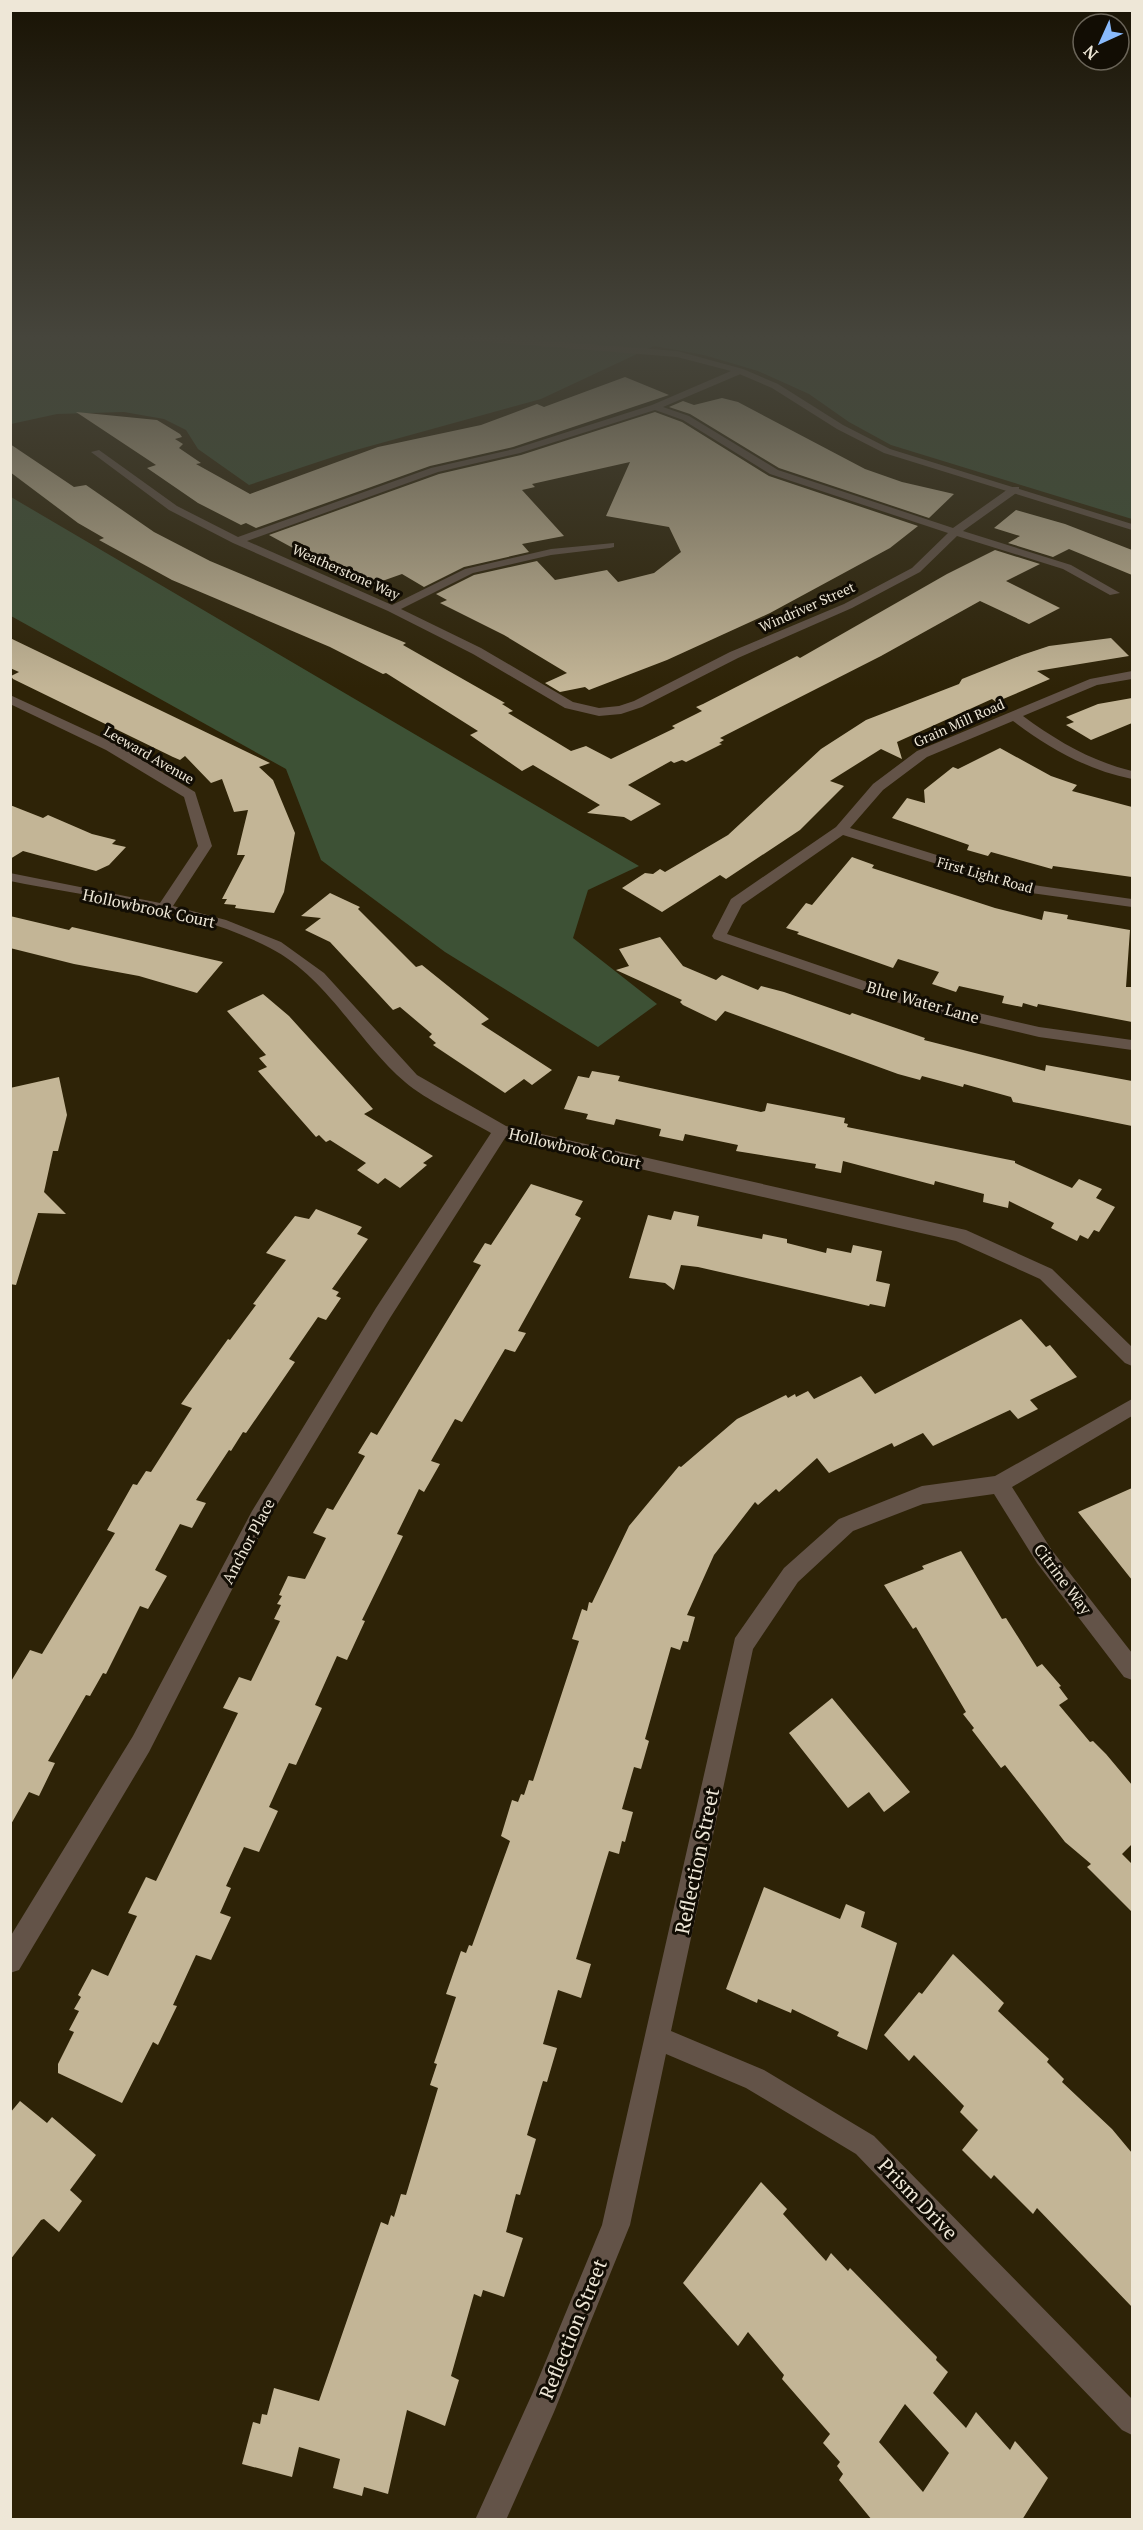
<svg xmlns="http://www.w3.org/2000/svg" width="1143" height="2530" font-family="'PT Serif',serif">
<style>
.green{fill:#3d5135}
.building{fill:#c3b596;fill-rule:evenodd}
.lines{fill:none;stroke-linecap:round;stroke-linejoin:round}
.minor{fill:#635348;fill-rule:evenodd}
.tertiary{fill:#635348;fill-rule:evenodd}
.labels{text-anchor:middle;stroke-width:6;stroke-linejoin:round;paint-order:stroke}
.far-street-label{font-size:14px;fill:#eee7d7;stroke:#120d04}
.street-label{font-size:16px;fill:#eee7d7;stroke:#120d04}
.near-street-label{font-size:20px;fill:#eee7d7;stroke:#120d04}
</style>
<rect width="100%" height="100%" fill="#2e2307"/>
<path class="green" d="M10,334H1132V519L891,445L849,422L809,394L758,371L704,355L654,346L541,399L345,453L249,485L198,449L186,430L164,419L124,412L57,414L11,424Z
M11,497L639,866L588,890L573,938L657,1004L598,1047L445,952L321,860L286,769L11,616Z"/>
<path class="building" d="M625,377L669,395L513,447L430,466L256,528L246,523L241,525L198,503L147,468L156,465L76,412L157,420L180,434L182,437L175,439L183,444L179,448L201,463L196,464L250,494L378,447L481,425L537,404L544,407Z
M722,398L738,402L865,469L902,482L954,494L929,518L779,468L690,414L669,407L683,401L694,405Z
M655,412L682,422L769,476L918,526L890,548L770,613L667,660L589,690L585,687L560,692L545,683L567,673L504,635L440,603L447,600L436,594L474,575L537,561L555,580L607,570L618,582L654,573L681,552L669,527L606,516L630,462L532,484L535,487L522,490L564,536L522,544L529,552L464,567L424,587L402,574L371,585L318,556L304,554L269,535L439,474L521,455Z
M10,444L74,487L86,485L154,532L210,561L406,643L403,645L505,703L502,704L513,711L508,713L571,751L586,746L611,759L675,728L672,726L702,711L696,707L703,704L797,656L800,658L947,574L995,550L1040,564L1006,581L1060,608L1029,624L980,601L881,656L720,738L724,740L719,743L722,744L686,762L682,760L674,763L671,761L628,785L661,804L631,821L624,817L587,813L600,805L533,765L522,771L470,735L478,731L386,673L383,674L330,647L172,580L99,540L104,538L78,523L10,472Z
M1016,510L1065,524L1132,550V575L1069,549L1053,557L1008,543L1020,536L994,528Z
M10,638L270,763L259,767L273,780L295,833L284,892L274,913L235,908L236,905L224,904L227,899H222L245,855H237L248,810L234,812L222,779L211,783L185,756L180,760L173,757L13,679L11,676L19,672L10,668Z
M1111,638L1129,656L1037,671L1050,679L996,702L992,699L897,742L902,759L881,749L830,781L844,786L800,830L726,879L720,875L662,912L622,888L645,873L653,874L660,869L665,872L728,835L821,749L866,720L959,684L962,679L1022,655L1049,646Z
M1132,698V723L1091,740L1066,725L1074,722L1066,717L1098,704Z
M1000,748L1051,776L1077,785L1072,791L1132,807V877L1053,866L1052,869L991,852L988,856L967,850L969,845L892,818L907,798L925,803L924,790L953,767L958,769Z
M10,805L43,818L48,815L92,834L116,840L112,844L126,847L109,865L96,871L23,851L10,859Z
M852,857L874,865L872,868L995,908L1042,920L1044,911L1068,915L1067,919L1130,930L1126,987H1132V1022L1038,1004L1037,1007L1023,1003L1022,1007L1002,1003L1004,996L959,986L956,992L932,984L939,972L898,959L893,968L797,934L799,932L786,928L806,903L812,905Z
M330,893L360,907L358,909L416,967L422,965L489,1019L481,1024L552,1070L532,1085L524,1079L505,1093L433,1045L436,1043L429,1037L432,1034L400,1007L393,1010L330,942L305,930L321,918L301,916Z
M10,916L69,930L72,927L223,962L197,993L139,976L74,964L10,948Z
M660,937L683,966L716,980L722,975L758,990L761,986L784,992L850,1015L852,1013L925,1038L924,1040L1045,1071L1046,1065L1132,1081V1126L1013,1102L1011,1097L964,1084L963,1087L922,1076L920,1080L898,1074L725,1011L716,1021L683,1005L680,1002L682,1000L616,970L629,966L619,949Z
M263,994L289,1016L373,1109L364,1114L433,1156L423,1163L427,1165L400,1188L385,1178L378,1184L357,1170L366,1163L330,1140L326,1142L319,1135L316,1137L258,1071L267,1067L259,1058L266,1055L227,1011Z
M592,1071L620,1076L618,1081L761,1112L765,1111L767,1103L845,1118L844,1123L848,1124L847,1127L1015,1161V1163L1072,1188L1079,1179L1102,1189L1096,1198L1115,1207L1099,1232L1094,1230L1088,1239L1080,1235L1077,1241L1051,1228L1054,1223L1009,1201L1008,1208L983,1202L984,1194L935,1181L934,1185L843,1161L841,1173L815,1168L816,1164L736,1151L738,1145L685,1134L683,1141L659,1136L661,1129L616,1119L614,1125L586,1119L588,1114L564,1109L578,1076L589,1078Z
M59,1077L67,1115L58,1151H53L44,1192L66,1214L38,1213L16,1285L10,1284V1088Z
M531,1184L583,1201L575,1215L581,1218L518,1331L526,1333L515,1352L505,1349L462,1422L455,1419L431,1461L440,1464L424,1492L419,1489L397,1534L403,1536L362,1620L365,1621L347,1660L337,1656L315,1705L322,1708L296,1765L289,1763L269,1807L278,1811L259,1852L244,1847L226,1886L231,1888L220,1913L231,1917L211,1960L196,1955L173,2005L177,2006L158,2045L153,2042L122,2103L58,2073V2064L74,2032L69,2030L79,2011L74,2009L81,1997L78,1995L92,1969L108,1976L137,1916L128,1913L146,1877L156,1881L238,1713L223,1708L239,1677L251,1681L280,1621L274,1619L281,1605L277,1604L282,1596L279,1595L288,1576L305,1579L326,1538L313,1533L327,1508L333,1510L365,1456L358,1453L371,1432L377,1435L481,1265L473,1262L485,1243L491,1245Z
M316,1209L362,1227L357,1234L368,1239L332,1289L339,1292L336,1296L341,1298L326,1320L318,1317L289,1359L295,1362L246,1433L243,1432L231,1451L229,1450L196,1500L206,1503L192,1528L180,1524L155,1570L167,1576L148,1609L140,1606L106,1674L103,1673L90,1696L86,1695L48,1761L55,1763L39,1796L29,1792L10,1826V1683L30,1650L42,1654L115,1533L107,1530L133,1484L137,1485L146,1471L151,1472L192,1408L181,1404L228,1339L230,1340L256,1305L253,1304L286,1260L266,1253L295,1216L309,1219Z
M674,1211L699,1216L697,1226L762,1239L763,1234L787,1239V1243L826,1253L827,1248L851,1253L853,1245L882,1251L876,1281L890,1284L885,1307L870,1304L869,1306L698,1267L681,1265L674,1290L665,1283L629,1278L648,1215L671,1220Z
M1021,1319L1046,1347L1050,1345L1077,1377L1030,1400L1038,1409L1018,1419L1010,1410L933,1446L923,1433L894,1447L892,1443L829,1473L817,1458L779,1492L776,1489L758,1505L755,1502L714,1555L687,1615L695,1617L688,1642L683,1641L680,1650L671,1647L645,1739L649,1741L641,1769L634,1767L622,1809L633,1812L625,1842L622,1841L619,1854L609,1851L576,1959L591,1964L581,1998L558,1990L543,2044L557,2048L547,2082L543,2081L527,2135L536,2139L520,2195L516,2194L506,2232L523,2238L504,2297L483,2290L481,2297L474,2294L451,2376L459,2380L445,2426L407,2410L388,2494L364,2487L362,2496L333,2488L340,2459L299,2447L292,2477L242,2464L253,2422L260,2424L262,2414L267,2415L274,2388L319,2401L381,2222L388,2225L391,2215L394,2217L401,2194L406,2195L438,2088L430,2085L437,2064L434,2063L456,1997L446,1994L461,1951L466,1953L469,1945L472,1946L510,1841L501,1836L512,1800L518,1802L521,1794L524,1795L529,1780L533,1781L579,1641L572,1639L582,1609L587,1611L589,1602L592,1603L629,1526L679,1466L681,1467L737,1419L786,1395L788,1398L795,1394L796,1397L808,1391L814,1399L861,1376L875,1394Z
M1132,1488V1580L1078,1512Z
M961,1551L1002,1619L1006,1618L1037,1667L1042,1664L1061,1686L1059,1687L1068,1699L1059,1705L1090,1742L1093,1741L1106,1754L1132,1785V1844L1122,1854L1132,1864V1912L1087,1867L1091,1864L1065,1842L1005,1765L1001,1768L972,1730L974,1728L963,1714L966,1712L916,1627L913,1629L884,1585L924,1569L922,1566Z
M832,1698L910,1792L884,1812L869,1792L848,1808L789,1733Z
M764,1887L840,1919L846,1904L865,1912L861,1927L897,1943L867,2050L837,2036L839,2032L792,2009L791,2013L758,1999L757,2003L726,1989Z
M953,1954L1004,2003L998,2011L1049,2059L1047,2062L1064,2079L1062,2082L1112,2129L1132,2153V2307L1037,2208L1033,2214L994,2175L991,2179L962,2150L978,2130L960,2112L964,2106L914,2055L909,2061L884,2035L919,1992L922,1994Z
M20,2101L47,2123L52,2117L96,2155L70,2190L82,2201L59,2232L44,2219L41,2220L10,2260V2113Z
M761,2182L787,2209L783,2214L826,2261L831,2253L848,2271L850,2268L937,2357L936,2360L948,2372L933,2393L966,2428L976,2412L1010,2450L1015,2441L1048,2478L1022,2520H872L839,2480L843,2474L837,2466L840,2462L823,2443L830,2434L782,2379L784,2375L748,2332L738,2346L683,2283ZM905,2404L949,2453L923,2492L879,2442Z"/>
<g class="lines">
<path class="minor" d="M422,334H458L677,351L743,369V373L663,407L689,416L778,470L953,528L1011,487H1019V491L963,531L1071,565L1120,593L1110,595L1063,569L957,536L920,572L852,608L738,658L642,707L621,714L599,716L565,708L473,654L388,611L233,543L169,510L91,452L99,450L177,506L238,537L431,468L514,449L652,405L731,371L677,357L426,337ZM655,410L683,420L770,474L948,533L912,568L844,604L730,652L634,701L619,706L599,708L573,702L481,648L401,609L473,573L551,555L610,548L614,547V543L551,549L465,569L392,605L247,541L438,472L520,453Z
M1132,671V679L1097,685L1023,716C1057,741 1091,761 1132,771V779C1087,770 1049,748 1013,721L927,757L883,790L850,828L1033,885L1132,899V907L1031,893L843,835L742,905L727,934L914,998L1039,1027L1132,1040V1050L1039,1037L911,1007L714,939L712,936L731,899L836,827L873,784L917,751L1090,679Z
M10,695L116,744L195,792L212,846L173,906L226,920L281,942L324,973L417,1075L506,1126L966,1230L1052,1269L1132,1347V1366L1125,1363L1040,1279L956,1241L505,1138L390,1318L266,1523L149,1752L19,1970L10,1973V1937L133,1736L252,1511L376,1308L491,1133C467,1119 424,1099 405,1082C357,1041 328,978 270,948C194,908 94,898 10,881V873L160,903L198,846L184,797L106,750L10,704Z
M1132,1399V1416L1012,1487L1051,1549L1132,1653V1680L1124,1677L1037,1563L994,1494L923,1504L853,1531L798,1582L753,1649L671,2031L764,2070L874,2136L1132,2399V2435L1122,2430L856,2154L746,2088L666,2054L630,2225L554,2412L506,2520H475L533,2392L602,2225L735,1638L784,1568L839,1519L922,1486L995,1476Z"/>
<path class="tertiary" d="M737,369H743L778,384L843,425L890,449L1132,524V530L884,453L837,429L772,388L737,373Z"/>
</g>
<linearGradient id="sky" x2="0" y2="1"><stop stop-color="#191304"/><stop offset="0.49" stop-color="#46453c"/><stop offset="1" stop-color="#46453c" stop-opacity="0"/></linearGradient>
<rect width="1143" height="688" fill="url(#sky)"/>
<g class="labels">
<g class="far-street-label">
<text transform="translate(346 572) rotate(24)" y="5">Weatherstone Way</text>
<text transform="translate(807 607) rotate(-24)" y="5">Windriver Street</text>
<text transform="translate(959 723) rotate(-24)" y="5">Grain Mill Road</text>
<text transform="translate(149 755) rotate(30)" y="5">Leeward Avenue</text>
<text transform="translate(985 875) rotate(16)" y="5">First Light Road</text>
</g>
<g class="street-label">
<text transform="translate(149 908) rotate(12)" y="6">Hollowbrook Court</text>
<text transform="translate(923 1002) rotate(16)" y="6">Blue Water Lane</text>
<text transform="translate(575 1148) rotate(13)" y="6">Hollowbrook Court</text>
<text transform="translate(248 1541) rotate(-62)" y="6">Anchor Place</text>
<text transform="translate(1063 1579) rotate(53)" y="6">Citrine Way</text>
</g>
<g class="near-street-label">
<text transform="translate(697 1861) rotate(-78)" y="7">Reflection Street</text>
<text transform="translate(918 2199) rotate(46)" y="7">Prism Drive</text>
<text transform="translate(573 2329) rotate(-68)" y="7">Reflection Street</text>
</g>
</g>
<rect width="1143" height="2530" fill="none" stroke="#eee7d7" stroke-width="24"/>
<g transform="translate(1101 42) rotate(225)"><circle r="28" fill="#120d04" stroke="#6a6458" stroke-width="1.5"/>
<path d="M0-4.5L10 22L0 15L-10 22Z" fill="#89bafc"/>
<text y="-9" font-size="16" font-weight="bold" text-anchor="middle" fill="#eee7d7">N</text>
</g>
</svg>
